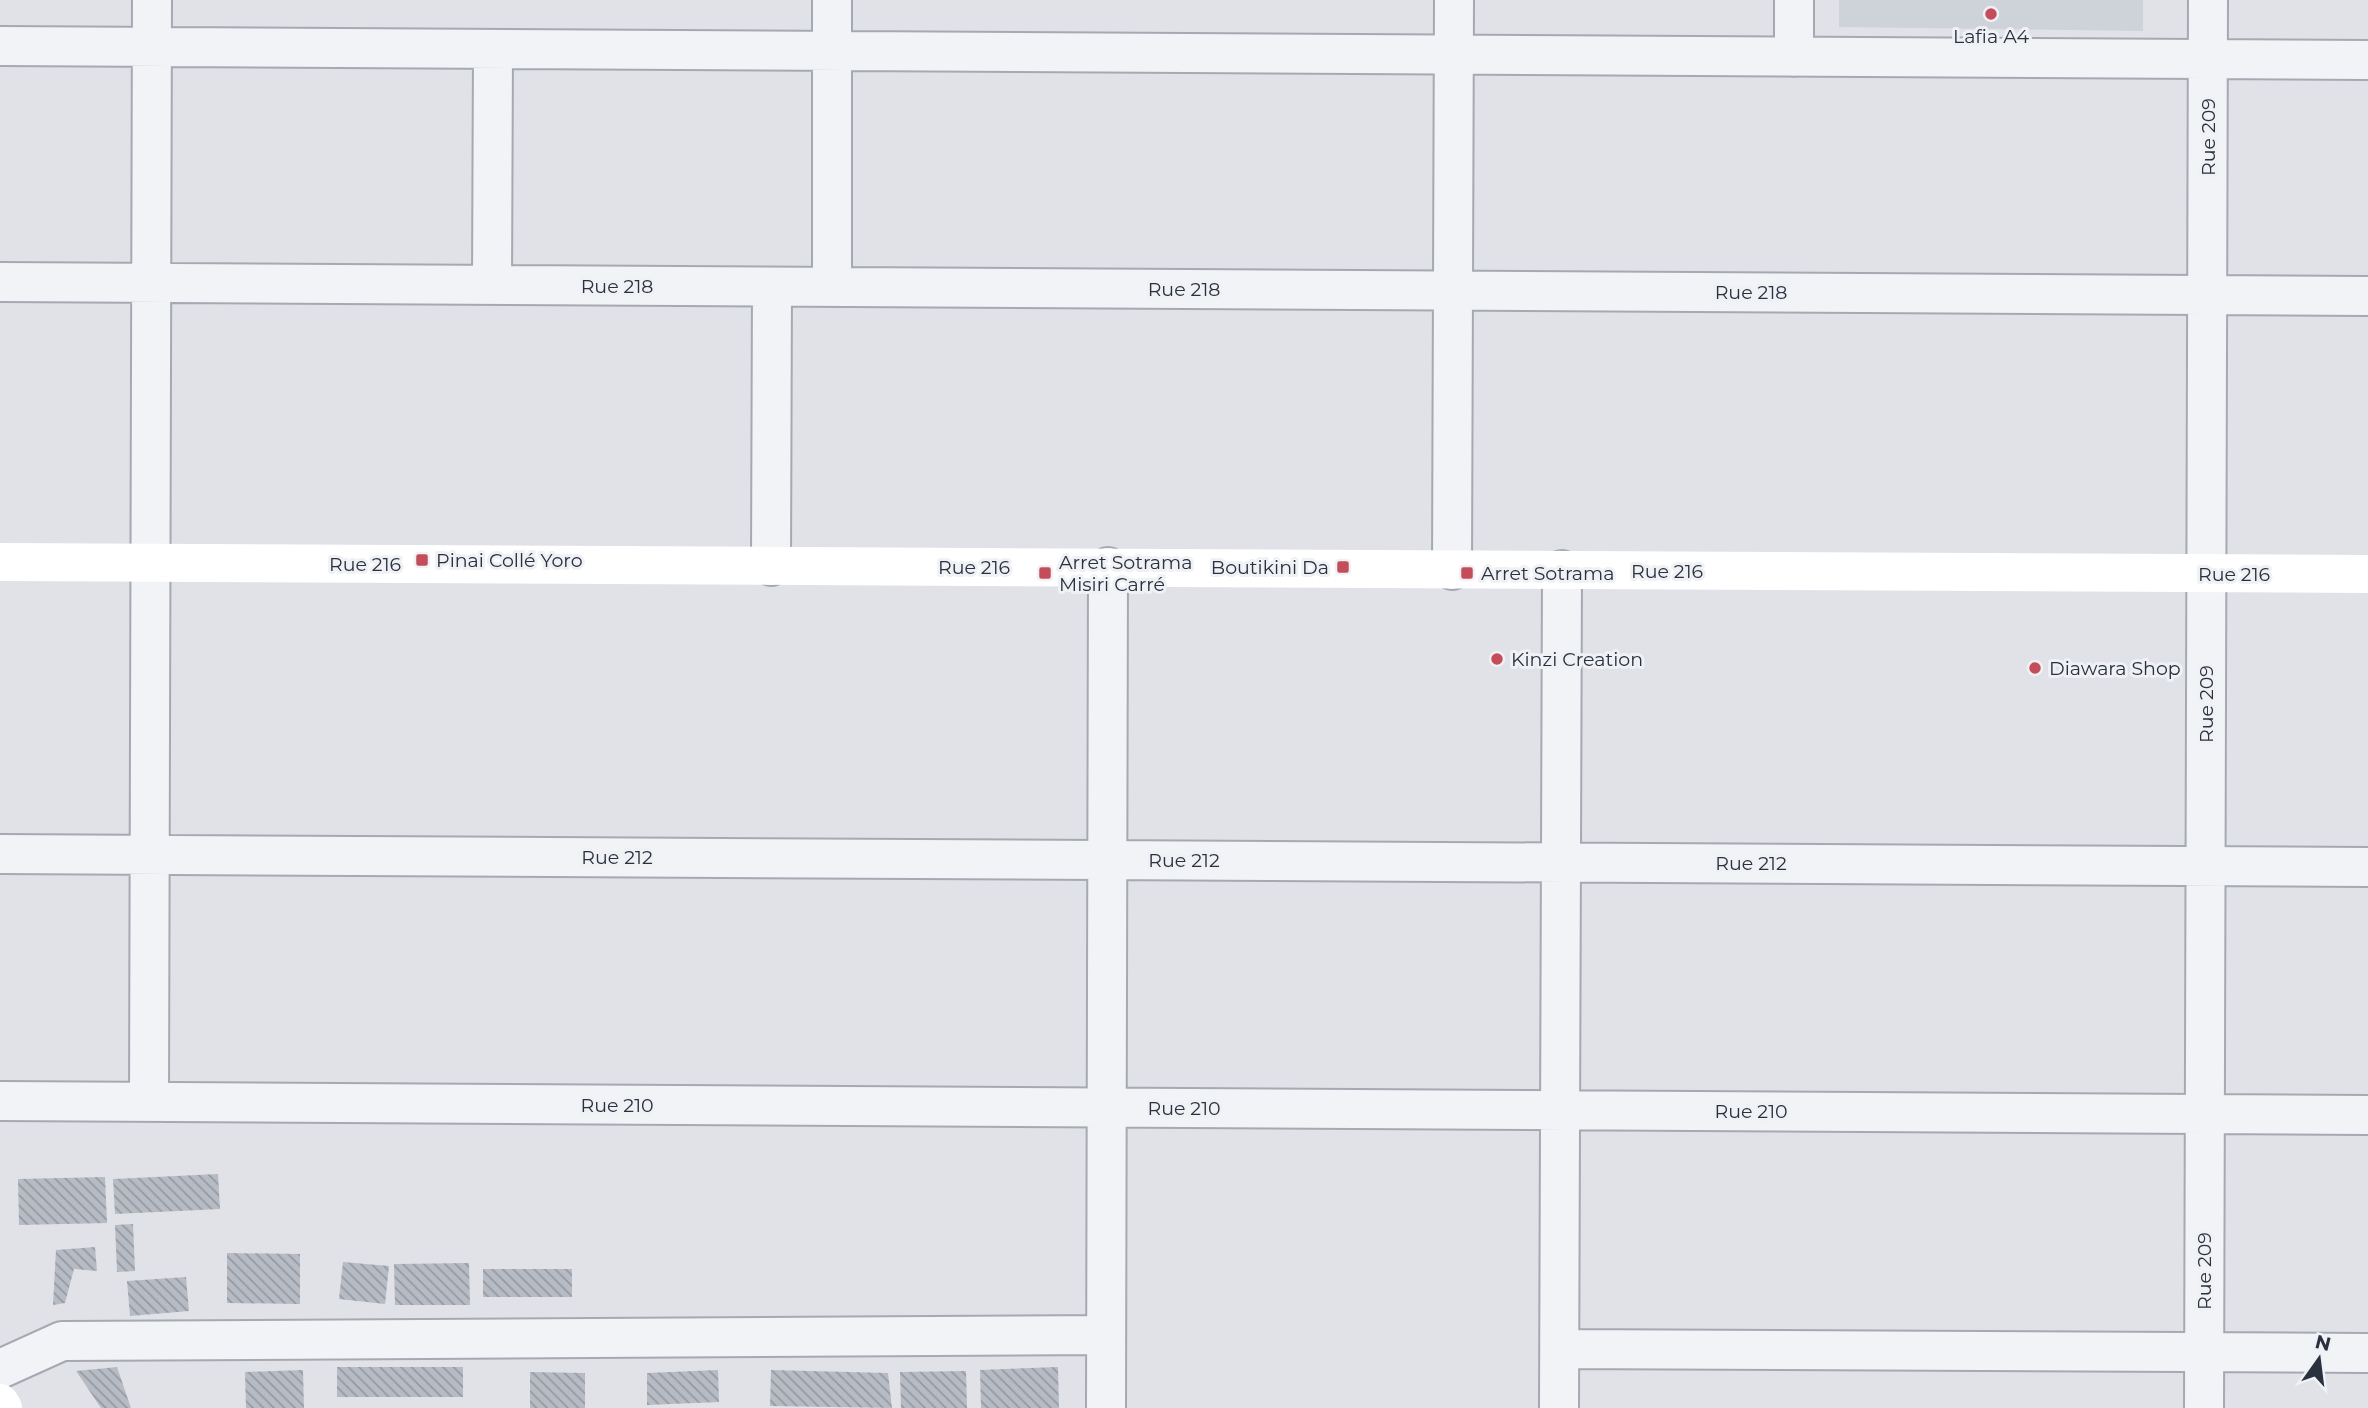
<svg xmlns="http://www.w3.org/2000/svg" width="2368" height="1408" font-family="Montserrat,sans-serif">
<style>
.built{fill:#ced2d9}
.building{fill:url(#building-back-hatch)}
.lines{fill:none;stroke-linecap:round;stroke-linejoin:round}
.street-casing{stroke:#a5a9b2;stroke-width:42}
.street{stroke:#f2f3f6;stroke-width:38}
.secondary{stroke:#fff;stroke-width:38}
.poi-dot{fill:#c44d5b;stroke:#eff1f5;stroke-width:2.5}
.labels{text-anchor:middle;stroke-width:6;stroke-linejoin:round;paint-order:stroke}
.poi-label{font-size:19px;fill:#29303e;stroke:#eff1f5;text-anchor:start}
.street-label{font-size:19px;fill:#29303e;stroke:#eff1f5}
</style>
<defs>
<pattern id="building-back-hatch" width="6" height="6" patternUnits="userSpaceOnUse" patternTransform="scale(1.75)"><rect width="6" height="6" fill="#b7bcc4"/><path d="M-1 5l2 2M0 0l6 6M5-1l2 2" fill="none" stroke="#9599a1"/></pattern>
</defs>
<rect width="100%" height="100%" fill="#e0e2e8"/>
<path class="built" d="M1839,0H2143V31L1839,27Z"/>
<path class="building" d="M218,1174L220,1209L115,1214L113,1179Z
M105,1177L107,1223L19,1225L18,1179Z
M133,1224L135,1271L117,1272L115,1225Z
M95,1247L97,1271L74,1269L65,1303L53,1305L56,1250Z
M227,1253L300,1254V1304L227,1303Z
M343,1262L389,1266L385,1304L339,1299Z
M469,1263L470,1305H395L394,1264Z
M483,1269H572V1297H483Z
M186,1277L189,1311L130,1316L127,1281Z
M117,1367L131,1408H101L76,1371Z
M337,1367H463V1397H337Z
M1058,1367L1059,1408H981L980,1370Z
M303,1370L304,1408H246L245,1372Z
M718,1370L719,1402L647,1405V1373Z
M771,1370L888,1373L892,1408L770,1406Z
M966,1371L967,1408H901L900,1372Z
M530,1372L585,1373V1408H530Z"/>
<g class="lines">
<defs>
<path id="street" d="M0,46L2368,60
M1794,57V0
M0,282L2368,296
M492,285L493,49
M832,287V0
M771,566L772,287
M1452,570L1454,0
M0,854L2368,867
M0,1101L2368,1115
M149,1102L152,0
M1560,1349L2368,1353
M0,1369L62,1341L1106,1335
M1106,1408L1108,567
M1559,1408L1562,570
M2204,1408L2208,0"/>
</defs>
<use href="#street" class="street-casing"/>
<use href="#street" class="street"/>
<path class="secondary" d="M0,562L2368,574
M0,1403L3,1408"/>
</g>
<g class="poi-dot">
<circle cx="1991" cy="14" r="7"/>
<rect x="415" y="553" width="14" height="14" rx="3.5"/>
<rect x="1336" y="560" width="14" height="14" rx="3.5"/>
<rect x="1038" y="566" width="14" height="14" rx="3.5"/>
<rect x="1460" y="566" width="14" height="14" rx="3.5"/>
<circle cx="1497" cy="659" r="7"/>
<circle cx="2035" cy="668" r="7"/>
</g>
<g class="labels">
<g class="poi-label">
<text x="1991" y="43" text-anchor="middle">Lafia A4</text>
<text x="436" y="567">Pinai Collé Yoro</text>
<text x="1059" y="569">Arret Sotrama<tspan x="1059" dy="22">Misiri Carré</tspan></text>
<text x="1329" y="574" text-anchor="end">Boutikini Da</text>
<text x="1481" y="580">Arret Sotrama</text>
<text x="1511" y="666">Kinzi Creation</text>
<text x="2049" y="675">Diawara Shop</text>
</g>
<g class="street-label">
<text transform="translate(2208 137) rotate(-90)" y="7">Rue 209</text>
<text x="617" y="293">Rue 218</text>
<text x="1184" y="296">Rue 218</text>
<text x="1751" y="299">Rue 218</text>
<text x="365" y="571">Rue 216</text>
<text x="974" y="574">Rue 216</text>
<text x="1667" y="578">Rue 216</text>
<text x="2234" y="581">Rue 216</text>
<text transform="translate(2206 704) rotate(-90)" y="7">Rue 209</text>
<text x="617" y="864">Rue 212</text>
<text x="1184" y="867">Rue 212</text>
<text x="1751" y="870">Rue 212</text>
<text x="617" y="1112">Rue 210</text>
<text x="1184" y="1115">Rue 210</text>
<text x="1751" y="1118">Rue 210</text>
<text transform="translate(2204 1271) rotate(-90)" y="7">Rue 209</text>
</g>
</g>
<g transform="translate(2319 1359) rotate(14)" stroke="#eff1f5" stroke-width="5" paint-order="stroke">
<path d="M0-5L12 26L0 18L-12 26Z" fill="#29303e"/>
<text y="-10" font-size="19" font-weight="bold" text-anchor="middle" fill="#29303e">N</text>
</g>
</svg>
